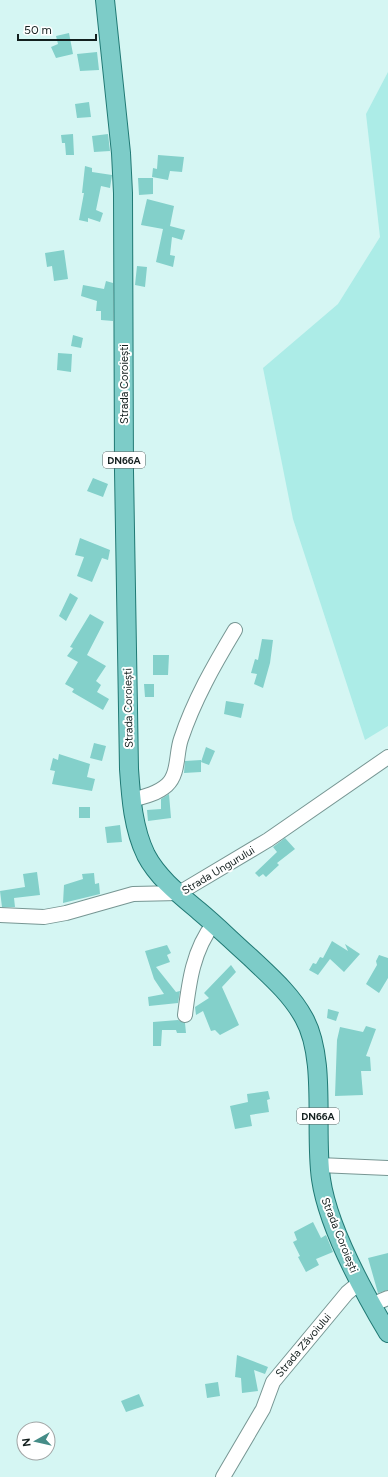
<svg xmlns="http://www.w3.org/2000/svg" width="388" height="1477" font-family="Figtree,sans-serif">
<style>
.green{fill:#acece7}
.building{fill:#83d0ca}
.lines{fill:none;stroke-linecap:round;stroke-linejoin:round}
.minor-casing{stroke:#779693;stroke-width:16}
.major-casing{stroke:#207974;stroke-width:20}
.minor{stroke:#fff;stroke-width:14}
.major{stroke:#7dccc8;stroke-width:18}
.labels{text-anchor:middle;stroke-width:4;stroke-linejoin:round;paint-order:stroke}
.shield{fill:#fff;stroke:#5a6262;stroke-width:1}
.shield-label{font-size:10px;font-weight:bold;fill:#131f1e}
.street-label{font-size:11px;fill:#131f1e;stroke:#fff}
</style>
<rect width="100%" height="100%" fill="#d5f6f3"/>
<path class="green" d="M388,72V726L365,740L293,519L263,368L338,304L380,237L366,114Z"/>
<path class="building" d="M69,33L73,54L56,58L51,47L58,44L56,36Z
M97,52L99,70L80,71L77,54Z
M89,102L91,117L77,118L75,104Z
M73,134L74,155H66L65,143H62L61,135Z
M108,134L110,151L94,152L92,136Z
M158,155L184,157L182,172L170,171L168,180L152,177L153,168L157,169Z
M85,166L92,168V172L112,175L110,188L101,186L96,210L103,213L100,222L88,218V222L79,220L84,193H82Z
M138,178H153V194L139,195Z
M147,199L174,206L170,226L185,230L182,240L172,237L170,255L175,256L173,267L156,262L163,229L141,225Z
M64,250L68,279L54,281L52,266L47,267L45,253Z
M137,266L147,267L145,287L135,285Z
M106,281L113,283V321L101,320V311H96L97,301L81,296L83,285L104,289Z
M73,335L83,338L81,348L71,346Z
M58,353L72,354L71,372L57,370Z
M93,478L108,484L103,497L87,491Z
M80,538L110,550L108,560L102,558L92,582L77,576L84,557L75,555Z
M70,593L78,598L66,621L59,616Z
M90,614L104,622L87,655L106,666L96,681L101,685L97,692L109,699L103,710L72,692L74,689L65,684L78,662L67,656L73,648L70,647Z
M262,639L273,640L270,663L263,688L254,684L257,674L251,673L255,659L258,660Z
M153,655H169L168,675H153Z
M144,684H154V697H145Z
M226,701L244,704L241,718L224,714Z
M94,743L106,746L102,761L90,758Z
M206,747L215,751L209,765L201,762Z
M59,754L90,764L87,777L95,779L92,791L52,784L55,771L50,770L53,758L58,760Z
M201,760V772L184,773L185,761Z
M169,794L171,818L148,821L147,810L161,809V799Z
M79,807H90V818H79Z
M120,825L122,842L107,843L105,827Z
M285,838L295,849L277,863L279,865L266,877L263,874L259,877L255,873L277,852L273,847Z
M37,872L40,895L14,898L15,907H2L0,891L25,887L23,874Z
M94,873L95,884L99,883L100,894L63,903L64,885L83,879L82,874Z
M332,941L348,951L345,944L360,954L344,972L330,959L318,975L309,970L313,963L316,964L320,957L323,958Z
M167,945L171,953L167,955L170,962L156,967L176,992L180,991L178,1003L149,1006L148,997L164,994L154,979L145,951Z
M379,955L388,958V978L379,993L366,984L377,965L376,961Z
M231,965L236,972L222,987L239,1025L220,1035L215,1030L211,1031L203,1011L196,1015L195,1007L209,998L204,993Z
M328,1009L339,1012L336,1021L327,1018Z
M178,1020L185,1023L186,1033H177L176,1030H162L161,1046H153V1022Z
M366,1026L376,1029L366,1056L370,1057L371,1071H361L363,1095L335,1096L337,1040L340,1027L363,1032Z
M268,1091L270,1099L267,1100L269,1112L250,1115L252,1126L235,1129L230,1106L248,1102L247,1094Z
M313,1222L321,1238L326,1235L333,1252L316,1259L319,1265L306,1272L298,1257L300,1256L293,1242L297,1240L294,1232Z
M388,1253V1290L378,1293L368,1258Z
M237,1355L268,1367L265,1374L254,1370L258,1391L242,1393L241,1378L235,1377Z
M218,1382L220,1396L207,1398L205,1384Z
M139,1394L144,1406L126,1412L121,1401Z"/>
<g class="lines">
<defs>
<path id="minor" d="M131,800C143,797 157,794 167,785C179,774 176,753 181,739C194,700 214,665 235,630
M0,915L44,917L66,913L133,894L179,893L268,840L388,757
M185,1015C189,982 193,950 214,923
M319,1165L388,1168
M371,1305L388,1298
M223,1477L263,1409L273,1382L347,1293L359,1283"/>
<path id="major" d="M105,0L121,153L123,193L124,471L129,769C131,798 133,828 146,855C158,878 180,895 199,911C217,926 233,942 250,957C270,976 291,994 304,1018C327,1059 314,1131 321,1179C328,1228 363,1291 388,1333"/>
</defs>
<use href="#minor" class="minor-casing"/>
<use href="#major" class="major-casing"/>
<use href="#minor" class="minor"/>
<use href="#major" class="major"/>
</g>
<g class="labels">
<g class="shield">
<rect x="103" y="452" width="42" height="16" rx="3"/>
<rect x="297" y="1108" width="42" height="16" rx="3"/>
</g>
<g class="shield-label">
<text x="124" y="464">DN66A</text>
<text x="318" y="1120">DN66A</text>
</g>
<g class="street-label">
<text transform="translate(124 384) rotate(-90)" y="4">Strada Coroiești</text>
<text transform="translate(128 708) rotate(-91)" y="4">Strada Coroiești</text>
<text transform="translate(218 870) rotate(-31)" y="4">Strada Ungurului</text>
<text transform="translate(340 1235) rotate(68)" y="4">Strada Coroiești</text>
<text transform="translate(303 1345) rotate(-50)" y="4">Strada Zăvoiului</text>
</g>
</g>
<g transform="translate(36 1441) rotate(262)"><circle r="19" fill="#ffffff" stroke="#a1a5a5"/>
<path d="M0-3L7 15L0 10L-7 15Z" fill="#458c87"/>
<text y="-6" font-size="11" font-weight="bold" text-anchor="middle" fill="#131f1e">N</text>
</g>
<path d="M18 34v6h78v-6" fill="none" stroke="#131f1e" stroke-width="2"/>
<text x="24" y="34" font-size="12" fill="#131f1e" stroke="#ffffff" stroke-width="3" paint-order="stroke">50 m</text>
</svg>
